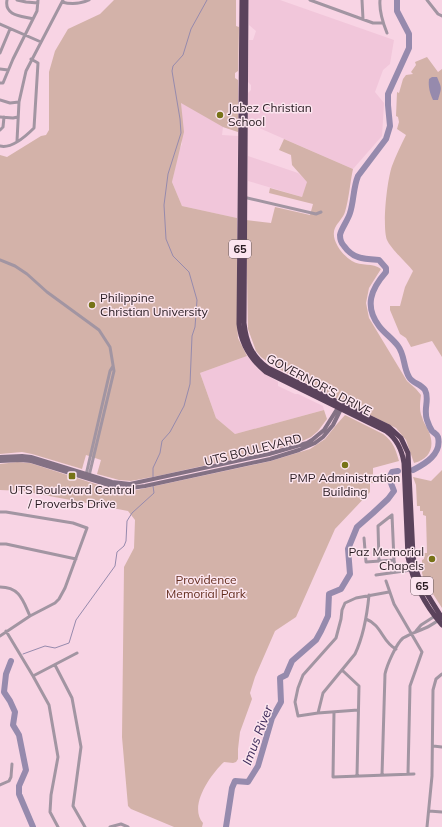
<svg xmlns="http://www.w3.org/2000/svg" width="442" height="827" font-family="Mulish,sans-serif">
  <rect width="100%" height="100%" fill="#f8d4e4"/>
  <path fill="#f1c6da" d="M249 0H280L394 40 390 64 383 70 375 92 384 103 382 136 353 169 248 123V93L251 90V85L248 82 249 40H253L256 31 249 25Z
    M238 80V132L223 127 222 135 238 136 237 218 182 206 172 182 178 153 182 144 181 103Z
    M248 156 298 173 308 182 302 197 248 181Z
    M247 356 259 370 278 382V386L295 394H298L323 406 324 410 235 434 216 418 200 373Z"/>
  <path fill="#d3b2a9" d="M114 0H236V26L239 27 238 71 235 73V78L238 80V132L223 127 181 103 184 132 172 182 182 206 237 218V323L238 338 247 356 200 373 216 418 235 434 324 410 327 419 318 431 311 437 298 443 269 451 162 475 131 481 119 480 97 474 101 460 86 455 82 469 32 454 22 452 0 454V155L7 157 41 136 46 135 49 130V72L55 51 68 29 100 14Z
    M427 57 438 72 442 69V357L432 341 411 347 406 338 400 334 390 310V306H400L405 287 413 271C406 262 391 249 387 240 382 227 387 180 392 166 396 155 401 145 406 135L397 129 399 122 398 117 396 116 397 92 399 93 403 79 406 75 413 74 411 72 416 65 415 62Z
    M284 139 353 169C350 183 349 199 345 212 343 218 338 222 335 228 330 239 342 255 352 261 361 267 373 262 381 269L369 288 366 303 369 318 407 381 416 389 421 395C420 403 419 410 422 417 423 422 427 427 429 432 435 447 430 459 414 463L406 440 396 428 275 367 261 357 256 351 248 329 246 220 271 223 275 207 310 215 313 204 269 193 270 188 302 197 307 182 292 165 291 155 279 150Z
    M345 415 383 434C393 441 396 450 399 461L373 468V483H370V492L335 529 296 617 275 631 255 677 250 693 252 699 240 732 238 749V759L236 762 233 763 224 762C211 774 188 806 203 823L202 827H174L131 809 128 806 122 737 124 567 134 548 135 520 128 511 23 491 0 490V464L17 462 30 463 111 489 132 491 271 461 310 449 325 439 337 424Z
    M442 470V608L424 580 422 573V560L424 559V553H427L426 516 423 515V511H420V506H417L416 485 413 477 431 481Z"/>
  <path fill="#968aad" d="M432 77H437C442 89 442 87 438 100H433C430 93 428 87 429 79Z"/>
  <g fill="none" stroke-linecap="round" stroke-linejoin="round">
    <path stroke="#968aad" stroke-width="1" d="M153 477V468L160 453 162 441 170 432 184 406 190 384 192 336 195 327 197 300 189 272 173 256 166 239 164 205 168 174 181 133 180 119 172 71 173 66 183 55 191 29 207 0
      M23 654 45 646 55 648 69 643 76 620 115 566 117 552 124 546 126 541 127 521 132 513 154 493 153 486"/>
    <path stroke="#968aad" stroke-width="6" d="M397 0V11L409 34V48L388 94V105L390 126 386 139 358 176C353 188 354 201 350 213 348 220 341 229 340 235 340 239 341 243 344 246 353 259 364 259 379 260L386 268V272C371 289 364 306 379 326 384 333 392 338 398 346 405 355 403 367 409 377 412 383 421 384 425 390 430 399 423 409 427 420 428 423 430 428 432 431 434 433 437 434 438 437 442 454 425 464 413 470
      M11 661 6 674 4 692 10 701 15 712 13 725 19 735 26 770 19 786V794L33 827
      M226 827 232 788 235 781 248 782 258 766 272 718 281 702 280 678 286 675 292 661 316 640 321 631 328 616 329 594 341 589 350 574 348 549 357 527 373 513 388 499 394 491 389 478 392 472 398 471"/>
    <path stroke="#a295a2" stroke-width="3" d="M7 0C4 16 22 16 33 19
      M17 0 26 2 38 3
      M310 0 373 23H383
      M362 0 363 19
      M380 0C379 11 383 23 387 33
      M427 0 438 14 442 16
      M62 2C72 5 80 4 89 0
      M0 24 41 42
      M0 53 10 29
      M0 69 8 70
      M0 83H3L13 59 37 11 38 0
      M0 100 10 103 19 102
      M0 117 13 118 18 117
      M0 130 3 127 4 117
      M17 141 19 102 26 71 63 0
      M0 146C11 149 26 136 34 128L38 63 31 59
      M243 197 316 214 321 212
      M0 260 15 266 27 274 47 292 99 330 110 347 114 371 89 476
      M86 475 110 371 113 366
      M0 512H6L73 523 87 528 65 588 59 599 55 603 30 616 0 636
      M392 515 394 560 396 572
      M364 538 366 562 394 560
      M0 544H6L76 559
      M379 561 378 526 392 515
      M376 575 411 570
      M386 581 394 604 422 652 410 686 408 774
      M0 587C20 587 23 601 30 616
      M366 619C382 625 382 642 396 649
      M6 631 33 676 49 705 58 757 51 795 50 812 58 827
      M416 631 421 625 435 616
      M55 665 72 698 81 747 73 806 85 827
      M342 670 359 686 357 776
      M33 676 77 653
      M358 710 318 713 298 716 295 702 298 688 303 675 336 638 341 619 342 610 345 603 356 598 389 592
      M334 712 333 777 414 774
      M318 713 323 693 355 654C364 635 367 616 369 595
      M433 746 442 747
      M382 775 385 674C387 665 396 644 403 638 410 634 416 632 423 629 429 627 434 623 439 620
      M0 785 9 781 11 777 12 764
      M429 811 442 812
      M110 827 121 824 128 827
      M427 827 432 776 433 690 436 679 442 674"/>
    <path stroke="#837184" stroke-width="4" d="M0 457 22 456 31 457 112 482 130 484 269 454 307 443 312 440 324 430 339 406
      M0 461 21 460 31 461 112 486 131 488 145 486 270 459 299 450 315 443 323 437 333 425 341 409V406"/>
    <path stroke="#5b435c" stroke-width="5" d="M242 0 239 324C241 344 250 359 266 372L386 431C397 439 402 450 404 463L408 557C413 583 425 605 442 625
      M246 0 244 323C246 342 252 357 268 368L389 427 401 438 408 453 413 555C416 580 429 597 442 618"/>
  </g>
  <g fill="#767317" stroke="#fce5ef" stroke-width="1.5">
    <circle cx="220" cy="115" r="4"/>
    <circle cx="92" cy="305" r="4"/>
    <circle cx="345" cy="465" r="4"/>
    <rect x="68" y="472" width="8" height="8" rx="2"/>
    <circle cx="432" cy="559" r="4"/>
  </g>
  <g text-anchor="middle" stroke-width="3" stroke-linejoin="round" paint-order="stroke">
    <g fill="#fce5ef" stroke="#66565d" stroke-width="1">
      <rect x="229" y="240" width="22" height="18" rx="3"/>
      <rect x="411" y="577" width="22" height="18" rx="3"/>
    </g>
    <g font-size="11" font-weight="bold" fill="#26191f">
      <text x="240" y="253">65</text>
      <text x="422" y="590">65</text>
    </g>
    <g font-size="12" fill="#26191f" stroke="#fce5ef" text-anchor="start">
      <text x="228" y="112">Jabez Christian<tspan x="228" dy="14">School</tspan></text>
      <text x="100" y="302">Philippine<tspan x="100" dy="14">Christian University</tspan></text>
      <text x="345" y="482" text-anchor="middle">PMP Administration<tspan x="345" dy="14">Building</tspan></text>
      <text x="72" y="494" text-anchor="middle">UTS Boulevard Central<tspan x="72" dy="14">/ Proverbs Drive</tspan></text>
      <text x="424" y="556" text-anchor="end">Paz Memorial<tspan x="424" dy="14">Chapels</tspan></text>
    </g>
    <g font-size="12" fill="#26191f" stroke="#fce5ef">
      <text transform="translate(319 385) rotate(28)" y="4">GOVERNOR'S DRIVE</text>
      <text transform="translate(253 450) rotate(-14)" y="4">UTS BOULEVARD</text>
    </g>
    <g font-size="12" fill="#632d1e" stroke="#fce5ef">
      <text x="206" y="584">Providence<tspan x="206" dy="14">Memorial Park</tspan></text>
    </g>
    <g font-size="13" font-style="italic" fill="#3d2a5a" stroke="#fce5ef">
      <text transform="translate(257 735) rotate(-69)" y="5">Imus River</text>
    </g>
  </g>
</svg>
